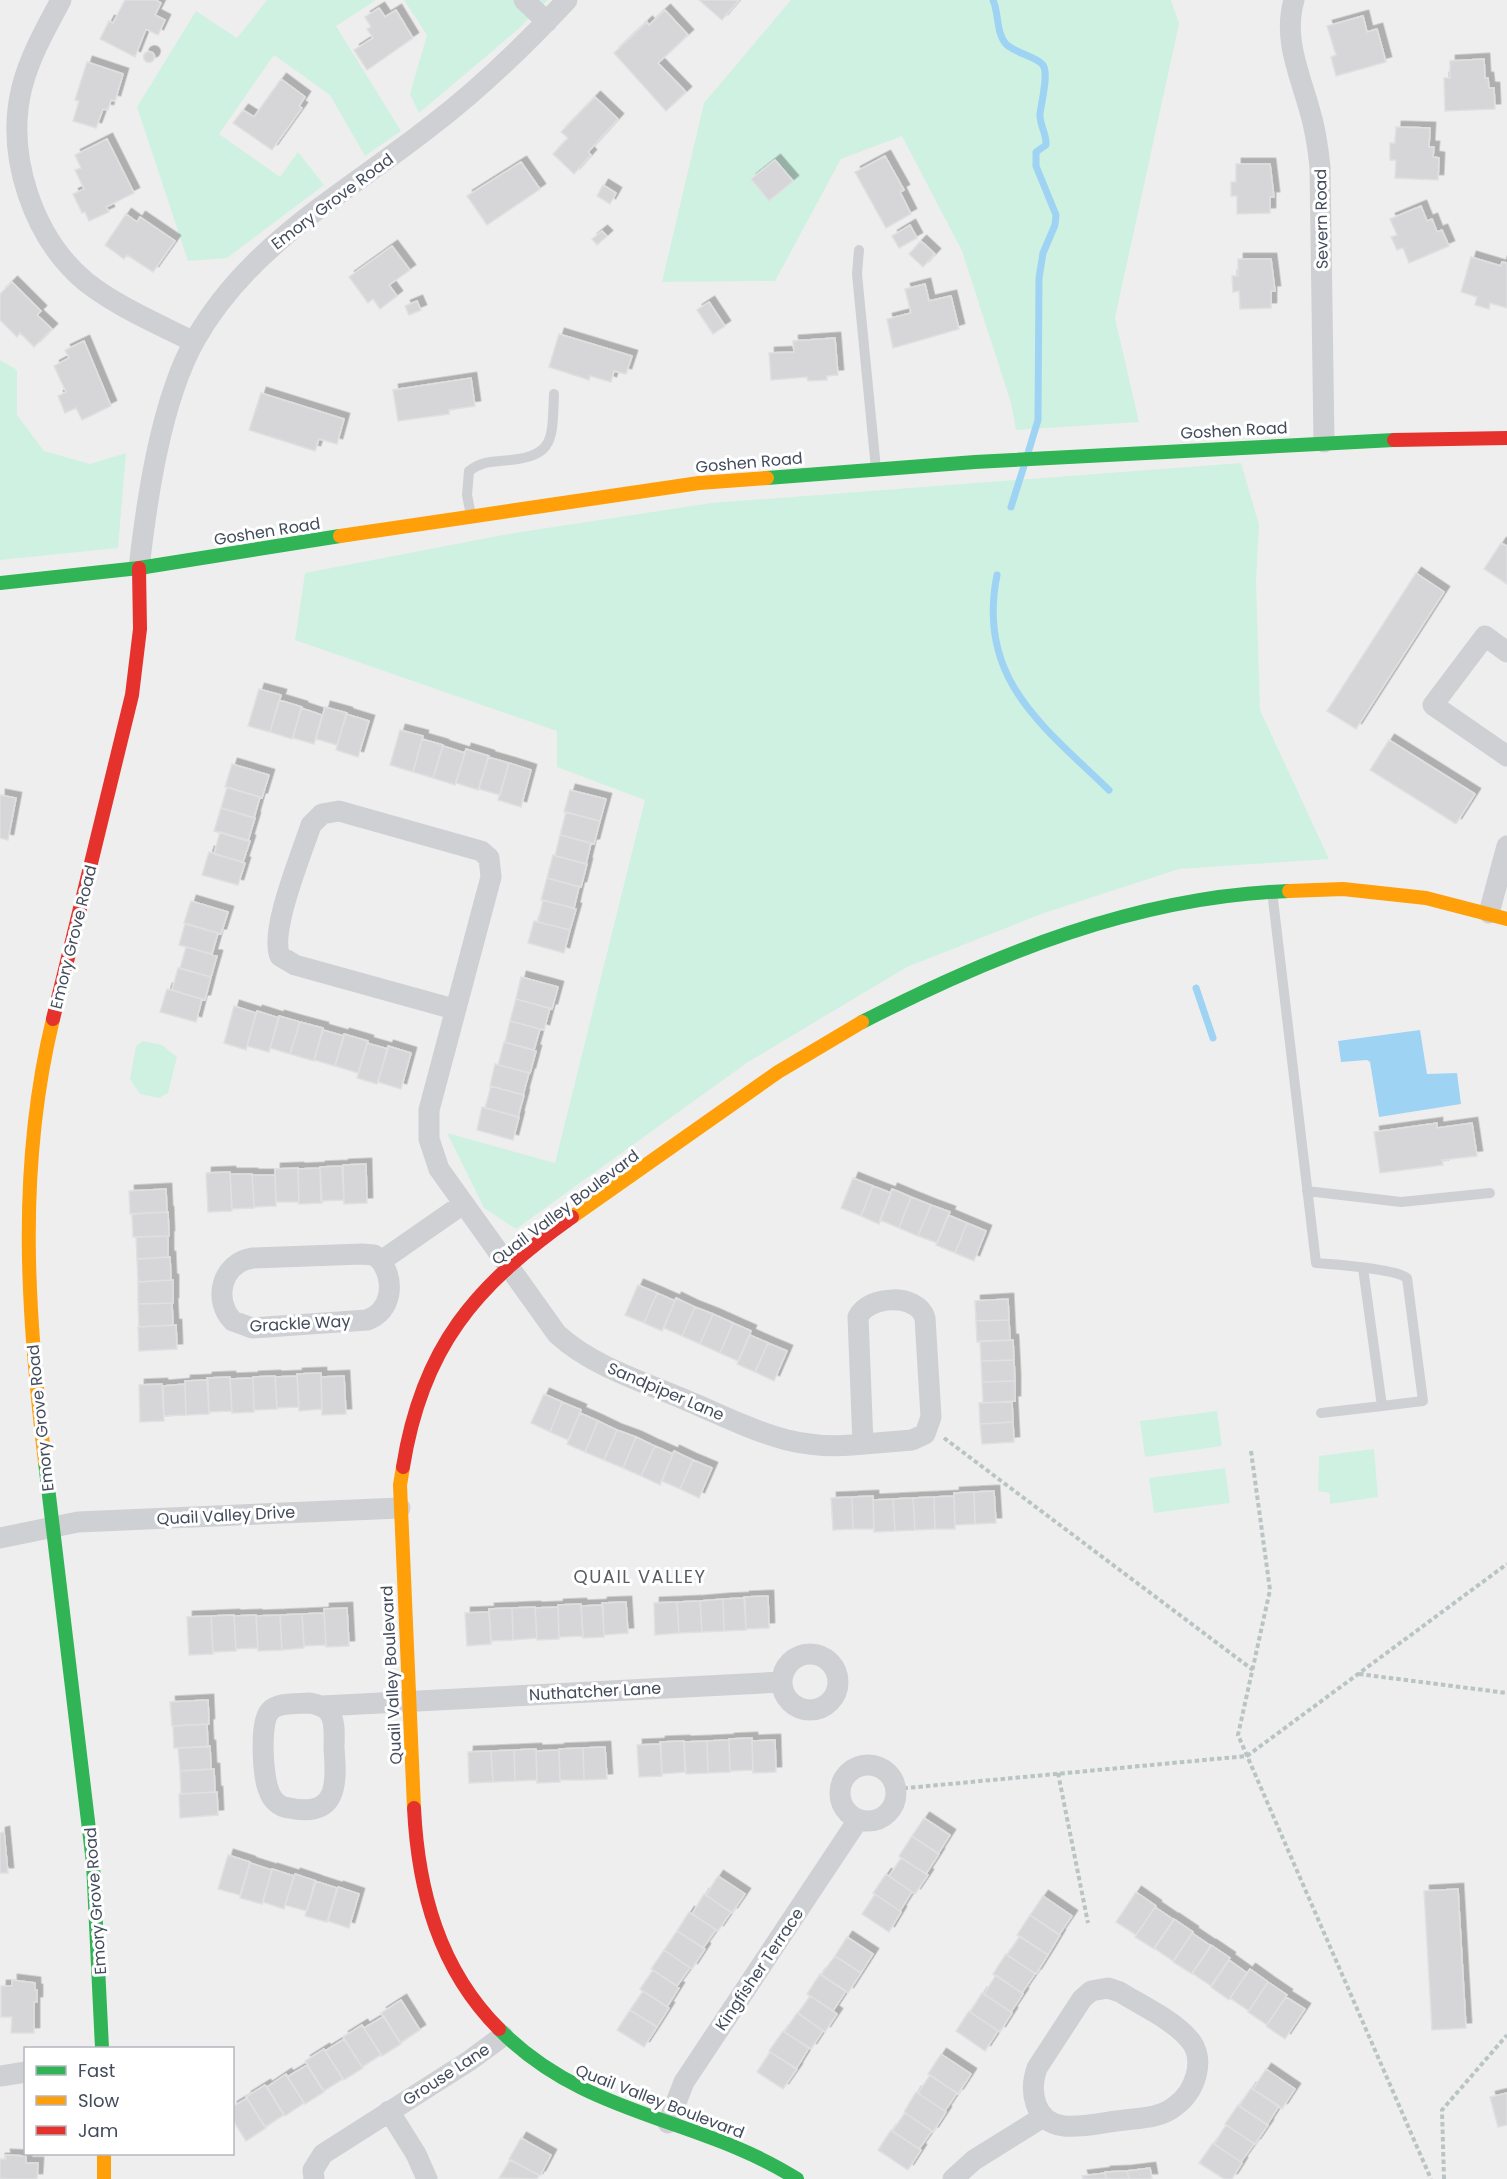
<svg xmlns="http://www.w3.org/2000/svg" width="1507" height="2179" font-family="Poppins,sans-serif">
  <defs>
    <filter id="shadow"><feDropShadow dx="5.5" dy="-5.5" stdDeviation="0" flood-color="#0004"/></filter>
  </defs>
  <rect width="100%" height="100%" fill="#efeeee"/>
  <path fill="#cff1e2" d="M267 0H376L336 26 401 131 365 156 330 95 274 55 219 134 280 177 298 152 324 185 227 258 188 261 137 107 196 11 237 38Z
    M404 0H548L515 32 419 113 410 94 427 35Z
    M791 0H1171L1179 24 1115 318 1139 422 1016 430 1011 403 962 251 902 136 841 159 775 281 662 282 704 103Z
    M0 360 17 370V415L44 451 90 464 126 453 118 548 0 560Z
    M1241 463 1259 525 1256 581 1260 710 1329 859 1179 869 1044 913 907 967 748 1062 516 1229 484 1208 447 1133 555 1163 645 800 557 767V731L295 640 305 573 508 534 711 503Z
    M143 1041 162 1045 177 1057 168 1093 159 1098 140 1094 130 1079 136 1046Z
    M1217 1411 1222 1446 1145 1457 1140 1421Z
    M1374 1449 1378 1497 1330 1504V1493L1318 1491 1319 1456Z
    M1225 1468 1230 1503 1154 1513 1149 1478Z"/>
  <path fill="#9fd3f4" d="M1420 1030 1427 1074 1457 1073 1461 1104 1379 1117 1370 1062 1367 1060 1341 1062 1338 1041Z"/>
  <g fill="none" stroke-linecap="round" stroke-linejoin="round">
    <path stroke="#9fd3f4" stroke-width="7" d="M993 0C999 13 996 33 1006 44 1015 53 1036 57 1042 64 1050 71 1041 103 1040 114 1039 124 1047 134 1046 145L1036 152V166L1056 215 1055 225 1043 253 1039 278 1038 420 1028 453
      M1011 507 1024 466
      M997 575C976 679 1043 726 1109 790
      M1196 988 1213 1038"/>
  </g>
  <path fill="#d6d6d9" stroke="#e0e0e1" stroke-width="1.5" filter="url(#shadow)" d="M125 0H156L161 3 155 15 165 20 158 35 146 29 135 57 100 39 109 21 113 23Z
    M699 0H739L722 20Z
    M379 8 385 17 396 10 413 38 367 70 354 50 373 38 367 29 371 27 365 17Z
    M665 10 688 35 658 63 686 92 666 111 614 53 647 22 649 25Z
    M1363 16 1367 32 1377 29 1386 62 1336 76 1331 57 1336 55 1327 26Z
    M143.5 57a5.5 5.5 0 1 1 11 0a5.5 5.5 0 1 1-11 0Z
    M1484 59 1485 78H1488L1489 88H1494L1495 109 1445 111 1444 78H1450V61Z
    M87 62 123 74 115 101 111 100 108 110 103 109 96 128 73 121 79 101 75 100Z
    M281 79 305 97 299 106 302 108 272 150 233 123 243 110 254 117Z
    M595 97 618 119 588 152 591 155 574 174 553 154 568 138 561 132Z
    M1396 127 1430 128 1429 147H1434L1433 157 1439 158 1438 180 1395 178 1396 160H1390V143H1395Z
    M107 139 134 193 106 207 109 212 89 221 85 212 82 213 73 194 84 189 75 170 81 168 75 155Z
    M885 156 904 190 900 192 911 214 886 228 855 172Z
    M775 160 793 181 769 201 751 179Z
    M521 162 540 189 487 225 467 196Z
    M1236 164H1270L1274 197H1270V213L1237 214V196H1231V182H1236Z
    M603 185 616 193 610 204 597 196Z
    M1421 206 1427 221 1432 219 1437 232 1442 230 1449 246 1409 263 1403 248 1397 250 1391 237 1397 235 1390 219Z
    M126 214 137 222 140 217 175 241 153 272 127 255 124 259 105 245Z
    M910 225 917 238 899 248 892 236Z
    M602 231 607 236 597 245 592 239Z
    M921 241 935 254 923 267 909 254Z
    M392 246 410 270 389 285 397 296 380 309 373 299 368 303 349 277Z
    M1471 257 1501 266 1502 262 1507 263V308L1490 303 1489 309 1475 305 1477 297 1461 292Z
    M1238 259H1271L1275 291H1271V308L1240 309 1239 291 1233 292 1232 276H1238Z
    M12 282 41 311 37 315 52 329 34 347 20 333 17 337 0 320V294Z
    M925 284 929 301 951 296 959 329 893 348 887 319 911 313 905 289Z
    M417 301 421 310 409 315 405 306Z
    M709 302 725 326 713 334 697 310Z
    M559 334 632 356 626 374 614 371 611 382 590 376 589 380 549 367Z
    M835 338 838 375 827 376V380L808 381 807 377 771 380 769 353 794 352 793 341Z
    M84 341 111 406 82 420 76 408 65 413 58 396 66 392 54 366 69 358 65 350Z
    M471 378 475 406 449 410V414L398 421 393 390Z
    M261 393 344 419 337 444 319 439 315 451 249 430Z
    M1501 543 1507 546V584L1484 569Z
    M1416 573 1444 592 1356 729 1327 711Z
    M259 689 281 695 270 732 248 726Z
    M279 700 302 707 292 739 270 732Z
    M325 707 347 713 337 745 316 739Z
    M301 708 322 715 314 744 293 738Z
    M346 714 369 721 358 757 336 750Z
    M400 730 423 736 413 772 390 765Z
    M422 739 443 745 433 778 413 772Z
    M1389 740 1475 794 1456 824 1370 770Z
    M443 746 465 753 455 785 433 778Z
    M466 749 489 756 478 790 456 783Z
    M488 757 509 763 500 795 479 789Z
    M509 763 531 770 521 807 498 800Z
    M232 764 269 775 262 798 225 787Z
    M227 787 260 797 254 818 221 808Z
    M570 790 606 799 600 821 564 812Z
    M0 795 16 798 8 840 0 838Z
    M221 808 255 818 248 841 214 831Z
    M566 812 600 821 594 844 560 835Z
    M220 832 250 841 243 862 214 854Z
    M560 835 591 843 586 864 555 856Z
    M209 852 245 863 238 885 202 875Z
    M553 855 587 864 581 887 547 878Z
    M547 878 579 887 574 908 541 900Z
    M543 900 576 909 570 930 538 922Z
    M191 901 228 912 221 934 184 923Z
    M534 921 570 930 564 953 528 943Z
    M185 924 218 933 212 954 179 945Z
    M186 947 217 956 211 977 180 968Z
    M178 968 211 977 205 1000 172 990Z
    M521 977 558 987 552 1009 516 999Z
    M167 989 202 999 196 1022 160 1012Z
    M516 999 550 1008 544 1030 510 1021Z
    M234 1006 256 1013 246 1050 224 1043Z
    M257 1011 279 1018 269 1052 247 1046Z
    M279 1016 300 1022 290 1054 270 1048Z
    M510 1021 540 1029 534 1050 505 1042Z
    M300 1022 323 1028 314 1061 290 1054Z
    M323 1030 344 1036 335 1066 314 1060Z
    M344 1034 368 1041 358 1073 335 1066Z
    M504 1042 536 1051 530 1073 498 1065Z
    M367 1043 388 1049 377 1084 357 1078Z
    M388 1046 411 1053 401 1089 378 1082Z
    M495 1064 529 1073 523 1095 490 1086Z
    M491 1086 524 1095 518 1117 485 1108Z
    M482 1107 519 1117 513 1140 477 1130Z
    M1437 1123V1128L1472 1123 1477 1156 1442 1160 1443 1165 1380 1173 1374 1132Z
    M343 1165 366 1164 367 1203 344 1204Z
    M342 1166 344 1200 321 1201 320 1167Z
    M298 1168 299 1202H276L275 1169Z
    M320 1168 322 1203 299 1204 298 1169Z
    M230 1172 232 1211 208 1212 206 1173Z
    M230 1174H252L254 1208 232 1209Z
    M252 1175H275L276 1206 254 1207Z
    M853 1178 873 1186 861 1216 841 1208Z
    M873 1186 891 1193 879 1224 861 1216Z
    M166 1189 167 1212 130 1214 129 1191Z
    M892 1189 911 1197 899 1228 880 1220Z
    M911 1197 931 1205 918 1236 899 1228Z
    M931 1205 950 1212 937 1243 918 1236Z
    M168 1212 169 1236 133 1237 132 1214Z
    M948 1215 967 1223 955 1253 936 1245Z
    M967 1223 986 1231 974 1261 955 1253Z
    M168 1236V1257L137 1259 136 1237Z
    M170 1257 171 1280 138 1282 137 1259Z
    M173 1280V1303L138 1304V1282Z
    M638 1285 657 1293 644 1323 625 1315Z
    M657 1293 675 1301 662 1331 644 1323Z
    M676 1298 695 1307 682 1336 664 1328Z
    M1008 1299 1009 1320 976 1321 975 1301Z
    M172 1303 173 1325 139 1327 138 1304Z
    M695 1307 713 1314 700 1344 682 1336Z
    M713 1314 733 1323 720 1353 700 1344Z
    M1009 1320 1010 1340 977 1342 976 1321Z
    M733 1323 751 1331 738 1361 720 1353Z
    M176 1325 177 1349 139 1351 138 1327Z
    M750 1335 768 1343 755 1372 737 1364Z
    M1013 1340 1014 1360 981 1361 980 1341Z
    M768 1343 787 1351 774 1381 755 1372Z
    M1014 1360 1015 1381 982 1382 981 1361Z
    M321 1373 322 1409 299 1411 297 1374Z
    M275 1376 277 1409 254 1410 253 1377Z
    M297 1376 299 1407 277 1408 275 1377Z
    M344 1376 346 1414 322 1415 321 1377Z
    M230 1377 232 1411 209 1412 207 1378Z
    M253 1378 254 1412 232 1413 230 1379Z
    M208 1380 209 1414 186 1415 185 1381Z
    M1015 1381V1401L983 1403 982 1382Z
    M162 1384 164 1421 140 1422 139 1385Z
    M185 1384 186 1415 164 1416 163 1386Z
    M544 1394 562 1402 550 1432 531 1423Z
    M562 1402 581 1410 568 1440 550 1432Z
    M1012 1402 1013 1422 980 1424 979 1403Z
    M580 1413 598 1421 585 1452 567 1444Z
    M598 1421 617 1430 604 1460 585 1452Z
    M1013 1422 1014 1442 982 1444 980 1424Z
    M617 1430 636 1437 623 1468 604 1460Z
    M636 1437 655 1446 641 1476 623 1468Z
    M655 1446 673 1454 660 1485 641 1476Z
    M674 1451 693 1460 680 1489 662 1481Z
    M693 1460 712 1468 699 1498 680 1489Z
    M994 1491 996 1523 975 1524 974 1492Z
    M974 1492 975 1524 955 1525 954 1493Z
    M873 1496 874 1529H853L852 1497Z
    M954 1496 955 1529H935L934 1497Z
    M852 1497 853 1529 833 1530 831 1498Z
    M934 1497 935 1529 915 1530 913 1498Z
    M913 1498 915 1530 895 1531 893 1499Z
    M893 1499 895 1531 874 1532 873 1500Z
    M768 1596 769 1628 746 1629 744 1597Z
    M745 1598 746 1630 724 1631 723 1599Z
    M723 1599 724 1631 702 1632 700 1601Z
    M700 1601 702 1632 679 1633 677 1602Z
    M626 1602 628 1633 604 1635 602 1603Z
    M677 1602 679 1633 655 1635 654 1603Z
    M581 1604 583 1636 559 1637 558 1605Z
    M603 1605 604 1637 583 1638 581 1606Z
    M535 1607 537 1638 513 1640 512 1608Z
    M558 1607 559 1639 537 1640 535 1608Z
    M347 1608 349 1646 326 1647 324 1609Z
    M512 1608 513 1640 491 1641 489 1609Z
    M489 1612 491 1644 467 1646 465 1613Z
    M324 1613 326 1645 304 1646 302 1614Z
    M302 1614 304 1648 282 1650 280 1615Z
    M234 1615 236 1651 213 1652 211 1616Z
    M256 1615 258 1648 236 1649 234 1616Z
    M280 1615 282 1650 258 1651 256 1616Z
    M211 1616 213 1654 189 1655 187 1617Z
    M208 1700 209 1724 172 1726 170 1702Z
    M207 1724 208 1747 174 1748 173 1726Z
    M752 1738 753 1770 730 1771 729 1739Z
    M729 1740 730 1772 708 1773 707 1741Z
    M775 1740 776 1772 753 1773 752 1741Z
    M684 1741 685 1772 662 1774 660 1742Z
    M707 1741 708 1773 686 1774 684 1742Z
    M661 1744 662 1776 639 1777 637 1745Z
    M210 1746 211 1769 180 1771 178 1748Z
    M605 1747 607 1779 584 1780 583 1748Z
    M583 1748 584 1780H560L559 1749Z
    M536 1749 537 1780 515 1781 514 1750Z
    M514 1750 515 1781 493 1782 491 1751Z
    M559 1750 560 1782 537 1783 536 1751Z
    M491 1751 493 1782 469 1783 468 1752Z
    M214 1769 215 1792 181 1794 180 1771Z
    M217 1792 218 1815 180 1818 179 1794Z
    M924 1818 950 1835 938 1854 912 1836Z
    M4 1832 8 1873H0V1833Z
    M912 1836 939 1854 926 1874 899 1856Z
    M228 1855 250 1862 240 1895 218 1889Z
    M901 1858 928 1875 915 1894 889 1876Z
    M250 1863 272 1870 262 1904 240 1898Z
    M272 1869 294 1876 284 1909 263 1902Z
    M295 1874 316 1881 307 1911 285 1905Z
    M886 1874 912 1892 900 1911 873 1893Z
    M718 1876 745 1894 732 1913 706 1895Z
    M315 1881 337 1888 327 1922 305 1916Z
    M338 1887 359 1894 349 1928 328 1921Z
    M1458 1889 1466 2028 1432 2030 1424 1891Z
    M1136 1892 1156 1906 1136 1935 1116 1922Z
    M704 1894 731 1912 718 1931 692 1914Z
    M875 1894 901 1912 889 1932 862 1914Z
    M1043 1896 1072 1916 1059 1935 1030 1915Z
    M1155 1907 1174 1920 1154 1949 1135 1937Z
    M689 1912 716 1930 703 1948 677 1931Z
    M1030 1915 1060 1935 1048 1955 1017 1935Z
    M1174 1919 1193 1932 1173 1961 1154 1948Z
    M677 1931 705 1949 692 1969 664 1950Z
    M1192 1933 1211 1946 1192 1974 1173 1962Z
    M1020 1936 1048 1955 1036 1974 1007 1955Z
    M847 1937 873 1954 861 1973 835 1956Z
    M1211 1945 1230 1958 1211 1986 1192 1973Z
    M664 1950 690 1968 677 1986 651 1969Z
    M1006 1954 1035 1974 1022 1993 993 1974Z
    M835 1956 861 1973 848 1993 821 1975Z
    M1229 1960 1247 1973 1229 2000 1211 1987Z
    M1250 1969 1268 1982 1249 2011 1230 1998Z
    M653 1970 679 1988 667 2007 640 1989Z
    M820 1974 846 1991 833 2011 807 1994Z
    M996 1975 1023 1994 1011 2012 984 1994Z
    M12 1980 35 1983V1990H37V2002H34V2033H11L12 2017H1V1986H12Z
    M1268 1982 1287 1995 1267 2025 1248 2012Z
    M643 1991 669 2008 657 2027 630 2010Z
    M982 1993 1012 2013 1000 2032 970 2012Z
    M810 1996 837 2014 825 2032 798 2013Z
    M1286 1997 1305 2009 1285 2039 1266 2026Z
    M401 2000 420 2030 400 2043 381 2013Z
    M630 2010 657 2027 644 2047 617 2030Z
    M969 2011 998 2031 985 2051 956 2031Z
    M797 2013 823 2031 811 2049 784 2032Z
    M384 2016 401 2044 382 2056 364 2028Z
    M362 2025 381 2055 362 2067 343 2037Z
    M783 2031 809 2048 796 2069 769 2051Z
    M344 2039 363 2068 344 2080 325 2051Z
    M324 2049 343 2079 324 2091 305 2061Z
    M770 2052 797 2069 783 2089 757 2072Z
    M941 2054 971 2074 958 2094 928 2074Z
    M307 2065 324 2092 305 2104 287 2077Z
    M1266 2069 1295 2089 1282 2109 1253 2089Z
    M286 2074 304 2103 285 2116 267 2087Z
    M930 2075 957 2093 945 2111 918 2093Z
    M265 2085 284 2115 265 2127 246 2097Z
    M1251 2088 1279 2106 1267 2125 1239 2106Z
    M916 2092 946 2112 933 2132 904 2112Z
    M1507 2093V2125L1498 2127 1490 2097Z
    M247 2098 266 2128 246 2141 232 2119V2107Z
    M1238 2105 1268 2125 1255 2144 1225 2124Z
    M905 2113 932 2131 919 2149 892 2131Z
    M1226 2125 1254 2144 1241 2162 1214 2144Z
    M891 2130 921 2150 908 2170 878 2150Z
    M521 2138 551 2155 540 2176 509 2159Z
    M1213 2143 1242 2163 1232 2179H1224L1199 2163Z
    M5 2155 26 2156V2163H38L37 2179H0V2159H6Z
    M510 2160 539 2175 537 2179 499 2178Z
    M1150 2168 1152 2179H1129L1127 2171Z
    M1127 2171 1129 2179H1106L1105 2172Z
    M1105 2173 1106 2179H1083L1082 2176Z"/>
  <g fill="none" stroke-linecap="round" stroke-linejoin="round">
    <path stroke="#b8c5c4" stroke-width="4" stroke-dasharray="4.5 3" stroke-linecap="butt" d="M944 1438 1253 1670
      M1251 1451 1270 1590 1238 1735 1431 2179
      M1359 1674 1507 1693
      M1058 1773 1088 1923
      M896 1789 1247 1756 1507 1564
      M1444 2179 1442 2110 1507 2035"/>
    <path stroke="#cfd0d4" stroke-width="10" d="M859 250 857 274 876 469
      M471 515 467 495 469 471C480 463 487 462 500 461 555 457 552 443 554 394
      M1272 891 1316 1263C1333 1264 1396 1269 1407 1278L1423 1401 1382 1406 1363 1268
      M1307 1191 1401 1202 1490 1193
      M1321 1413 1382 1406"/>
    <path stroke="#cfd0d4" stroke-width="21" d="M61 0C46 28 30 56 22 87 5 155 33 238 86 282 118 307 158 324 194 342
      M524 0 547 22
      M1294 0C1283 38 1299 72 1309 108 1315 127 1318 147 1320 167L1324 442
      M139 568C147 498 161 401 195 340 249 244 347 192 431 126 481 88 525 45 567 0
      M1507 652 1485 636 1433 705 1507 756
      M1489 913 1507 846
      M454 1009 295 965 280 956C269 931 302 853 311 825L322 814 339 811 481 851 489 858 491 877 429 1110V1139L439 1169 557 1334C593 1367 644 1382 688 1401 721 1415 753 1431 787 1440 808 1445 830 1447 852 1445L912 1440 925 1434 931 1417 925 1318C917 1293 869 1295 858 1317L863 1444
      M381 1261C395 1282 392 1311 367 1320L252 1328 233 1321C212 1300 222 1262 253 1258L362 1254 374 1255 381 1261 463 1204
      M0 1538 78 1522 400 1508
      M782 1682a28 28 0 1 1 56 0a28 28 0 1 1-56 0Z
      M309 1703C317 1704 324 1706 329 1712 336 1721 334 1738 334 1748 337 1784 338 1818 289 1808 279 1807 272 1800 269 1791 263 1778 259 1722 270 1711 278 1702 298 1704 309 1703Z
      M322 1706 782 1682
      M840 1793a28 28 0 1 1 56 0a28 28 0 1 1-56 0Z
      M1108 1988 1120 1992C1142 2006 1172 2019 1189 2039 1207 2059 1195 2093 1174 2107 1159 2119 1135 2118 1117 2121 1090 2124 1047 2138 1036 2104 1032 2092 1033 2079 1037 2068L1082 1999 1091 1991Z
      M0 2076 26 2072
      M389 2111 416 2154 427 2179
      M668 2123 684 2082 858 1820
      M314 2179 313 2170 323 2154 469 2061 503 2036
      M953 2179 974 2160 1043 2117"/>
    <path stroke="#30b455" stroke-width="14" d="M767 478 975 462 1394 440
      M0 583 139 568 340 536
      M862 1022C995 954 1138 896 1289 891
      M45 1462 93 1863 102 2048
      M499 2029C587 2118 698 2116 797 2179"/>
    <path stroke="#ff9f0a" stroke-width="14" d="M340 536 699 483 767 478
      M1289 891 1343 889 1426 898 1507 919
      M572 1217 778 1072 862 1022
      M45 1462C27 1312 17 1167 53 1019
      M403 1467 400 1485 414 1808
      M104 2154V2179"/>
    <path stroke="#e5322d" stroke-width="14" d="M1394 440 1507 438
      M53 1019 132 695 140 629 139 568
      M403 1467C422 1347 475 1286 572 1217
      M414 1808C418 1890 439 1969 499 2029"/>
  </g>
  <g text-anchor="middle" stroke-width="6" stroke-linejoin="round" paint-order="stroke">
    <g font-size="16" fill="#434c5d" stroke="#fff">
      <text transform="translate(332 201) rotate(-37)" y="6">Emory Grove Road</text>
      <text transform="translate(1321 219) rotate(-91)" y="6">Severn Road</text>
      <text transform="translate(1234 430) rotate(-3)" y="6">Goshen Road</text>
      <text transform="translate(749 462) rotate(-5)" y="6">Goshen Road</text>
      <text transform="translate(267 531) rotate(-9)" y="6">Goshen Road</text>
      <text transform="translate(73 937) rotate(-76)" y="6">Emory Grove Road</text>
      <text transform="translate(565 1207) rotate(-37)" y="6">Quail Valley Boulevard</text>
      <text transform="translate(300 1323) rotate(-3)" y="6">Grackle Way</text>
      <text transform="translate(666 1391) rotate(23)" y="6">Sandpiper Lane</text>
      <text transform="translate(40 1418) rotate(-96)" y="6">Emory Grove Road</text>
      <text transform="translate(226 1515) rotate(-3)" y="6">Quail Valley Drive</text>
      <text transform="translate(391 1675) rotate(-93)" y="6">Quail Valley Boulevard</text>
      <text transform="translate(595 1691) rotate(-3)" y="6">Nuthatcher Lane</text>
      <text transform="translate(95 1901) rotate(-94)" y="6">Emory Grove Road</text>
      <text transform="translate(759 1969) rotate(-56)" y="6">Kingfisher Terrace</text>
      <text transform="translate(446 2074) rotate(-33)" y="6">Grouse Lane</text>
      <text transform="translate(660 2101) rotate(21)" y="6">Quail Valley Boulevard</text>
    </g>
    <g font-size="18" letter-spacing="1.5" fill="#595c63" stroke="#fff">
      <text x="640" y="1583">QUAIL VALLEY</text>
    </g>
  </g>
  <rect x="24" y="2047" width="210" height="108" fill="#ffffff" stroke="#b4b7be" stroke-width="1.5"/>
  <rect x="36" y="2066" width="30" height="9" fill="#30b455" stroke="#b4b7be" stroke-width="1.5"/>
  <text x="78" y="2077" font-size="18" fill="#434c5d">Fast</text>
  <rect x="36" y="2096" width="30" height="9" fill="#ff9f0a" stroke="#b4b7be" stroke-width="1.5"/>
  <text x="78" y="2107" font-size="18" fill="#434c5d">Slow</text>
  <rect x="36" y="2126" width="30" height="9" fill="#e5322d" stroke="#b4b7be" stroke-width="1.5"/>
  <text x="78" y="2137" font-size="18" fill="#434c5d">Jam</text>
</svg>
